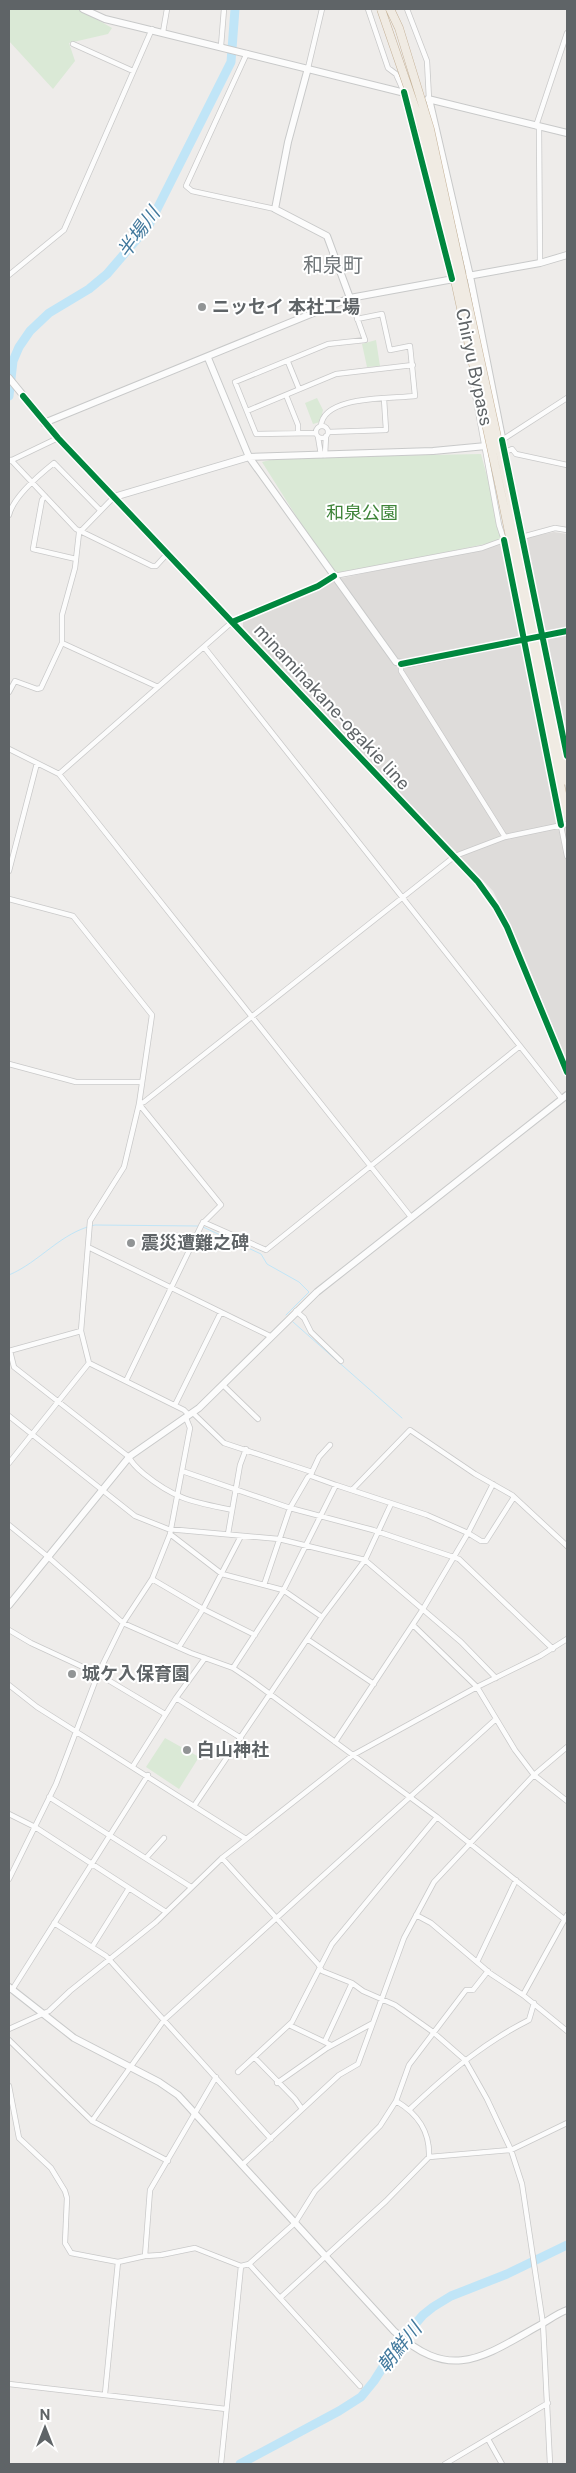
<svg xmlns="http://www.w3.org/2000/svg" width="576" height="2473" font-family="'Public Sans','Noto Sans JP',sans-serif">
  <rect width="100%" height="100%" fill="#eeecea"/>
  <path fill="#dedcda" d="M554 532 567 534V1062L519 943 493 891 243 627V621L324 582Z"/>
  <path fill="#dae9d6" d="M9 9H79L112 28 108 34 69 43 75 61 53 89 9 41Z
    M376 340 380 366 367 367 362 344Z
    M317 398 323 410 320 422 313 424 305 403Z
    M481 454 504 540 334 576 262 462 278 458Z
    M165 1738 199 1757 179 1789 146 1767Z"/>
  <g fill="none" stroke-linecap="round" stroke-linejoin="round">
    <path stroke="#c0e5f7" stroke-width="1" d="M203 1227 261 1254 267 1264 299 1282 309 1292 286 1315
      M9 1275C40 1262 61 1232 95 1225L199 1226
      M293 1322 402 1418"/>
    <path stroke="#c0e5f7" stroke-width="9" d="M9 396 13 361 19 347 30 331 49 313 89 289 107 274 149 225 231 62 235 9
      M240 2464 339 2411 361 2397 374 2381 397 2345 423 2315 433 2307 451 2296 507 2274 567 2245"/>
    <g stroke="#c9c9c9" stroke-width="6">
      <path id="street" d="M368 9 388 68 396 74 404 92 443 244
        M407 9 427 61 429 99
        M163 32 167 9
        M73 44 133 71
        M221 46 224 9
        M247 53 186 186 192 191 275 209
        M308 68 322 9
        M536 126 567 33
        M539 126 540 263
        M9 275 64 230 152 29
        M288 362 299 389
        M471 373 499 525 504 540 567 856
        M286 395 298 425V433
        M247 411 336 374 413 365
        M321 426C323 395 391 399 415 396L410 346 390 350 382 314 357 319
        M316 432a6 6 0 1 1 12 0a6 6 0 1 1-12 0Z
        M328 432 386 430 384 399
        M316 433 256 434 235 382 328 344 365 340 350 298
        M318 437 321 455
        M502 440 567 398
        M505 452 512 449 516 454 567 465
        M325 455 326 436
        M11 460 76 529 152 566H156L167 554
        M10 461 58 438
        M45 496 42 500 33 549 76 559
        M9 515C13 498 39 475 54 463L100 510
        M522 537 555 528 567 530
        M62 643 158 687
        M204 647 562 1099
        M401 664V671L505 837
        M9 692 15 681 37 689 41 688 62 643V615L75 568 79 533 114 497
        M9 749 59 774 411 1217
        M59 774 232 622 318 586 334 576 482 548 504 540
        M9 871 37 763
        M9 899 73 916 152 1015 139 1104 124 1167 90 1221 81 1331 89 1363 184 1410 189 1415
        M9 1064 76 1082H141
        M139 1104 144 1102 455 856 505 837 567 824
        M203 1222 266 1250 520 1046
        M90 1248 270 1336
        M296 1311 304 1318 311 1332 341 1361
        M9 1351 81 1331
        M10 1351 14 1367 129 1457C132 1464 138 1469 144 1474 176 1500 194 1502 232 1510
        M126 1381 202 1224 221 1205 139 1104
        M223 1385 258 1419
        M175 1405 221 1312
        M193 1413 224 1443 312 1472 311 1476 336 1485
        M9 1416 135 1516 168 1529 279 1539 365 1560 461 1642 496 1678
        M9 1463 89 1363
        M182 1471 290 1508 373 1530 459 1559 553 1649
        M312 1472 319 1457 330 1445
        M493 1484 468 1533 481 1541H486L514 1497
        M352 1490 410 1430 475 1474 512 1495 567 1546
        M9 1525 47 1556 123 1623 191 1653 233 1668 251 1680 437 1817 564 1919
        M170 1534 222 1574 283 1590 322 1617
        M228 1534 240 1465 246 1449
        M152 1579 203 1609 255 1635
        M264 1585 290 1508 308 1477 311 1475
        M413 1625 477 1687 515 1750 534 1775 567 1801
        M9 1630 31 1643 98 1674 165 1714
        M307 1639 374 1684
        M179 1647 203 1609 241 1536
        M233 1668 282 1593 336 1485 427 1515 468 1533 423 1609 335 1742
        M9 1685 37 1707 246 1839
        M176 1698 241 1738
        M133 1766 176 1698 205 1658
        M49 1797 191 1887
        M194 1806 322 1617 365 1560 391 1504
        M9 1814 35 1827 166 1912
        M146 1858 164 1838
        M222 1858 318 1964 322 1971 352 1983 363 1991 395 2005 433 2032 465 2060 487 2099 511 2150 522 2184 543 2324 550 2464
        M9 1879 56 1784 98 1674 123 1623 152 1579 170 1534 190 1428 186 1418
        M416 1915 431 1923 491 1974 523 1995 567 2031
        M54 1923 106 1956 271 2139
        M92 1947 129 1888
        M478 1960 516 1880
        M12 1990 148 1775
        M523 1995 567 1915
        M289 2025 331 2045
        M9 2029 49 2011 70 1991 156 1922 222 1858 353 1755 477 1687 540 1656 567 1639
        M9 2040 92 2121 168 2161
        M325 2041 352 1983
        M254 2057 295 2099 302 2109
        M238 2072 292 2022 332 1944 437 1817
        M277 2083 327 2048 373 2023
        M9 2086 19 2138 51 2168 65 2191 67 2198 65 2243 71 2253 118 2262 145 2256 161 2255 195 2248 241 2266 249 2264 295 2223 315 2191 380 2126 396 2101 409 2065 466 1990H473L488 1971
        M396 2101C418 2114 430 2131 429 2157
        M410 2109C447 2074 483 2043 529 2020L534 2003
        M92 2121 164 2020 496 1719
        M242 2165 339 2075 358 2064 404 1938 434 1882 534 1775 567 1747
        M145 2256 150 2190 216 2077
        M249 2264 360 2386
        M280 2298 386 2201 429 2157 511 2150 567 2123
        M9 2384 226 2409
        M105 2394 118 2262
        M488 2439 502 2464
        M221 2464 241 2266
        M445 2464 548 2403"/>
    </g>
    <g stroke="#c8c9c9" stroke-width="8">
      <path id="secondary" d="M83 9 105 19 138 27 413 95
        M308 68 288 142 275 209 327 236 350 298
        M428 99 567 133
        M429 99 470 276 512 488
        M468 276 540 263 567 255
        M208 358 249 457 396 662 407 664 567 631
        M9 378 58 438 478 882 496 907 507 927 567 1072
        M44 423 350 298 459 278
        M114 497 249 457 433 451 486 446 494 443
        M519 522 567 756
        M9 1605 130 1456 199 1408 317 1292 567 1095
        M9 1987 74 2038 159 2082 178 2095 394 2331C451 2383 483 2357 540 2325 549 2320 558 2313 567 2310"/>
    </g>
    <use href="#street" stroke="#fcfcfc" stroke-width="4.5"/>
    <use href="#secondary" stroke="#fcfcfc" stroke-width="6"/>
    <g stroke="#c5b298" stroke-width="9" stroke-linecap="butt">
      <path id="highway-bridge" d="M381 9 422 128 501 493 567 818
        M390 9 399 28 430 129 509 492 567 781"/>
    </g>
    <use href="#highway-bridge" stroke="#f0ebe3" stroke-width="8"/>
    <g stroke="#fff" stroke-width="9">
      <path id="cycleway" d="M404 92 452 279
        M23 396 58 438 478 882 496 907 507 927 567 1072
        M502 440 567 756
        M504 540 561 825
        M232 622 318 586 334 576
        M401 664 567 631"/>
    </g>
    <use href="#cycleway" stroke="#00873e" stroke-width="6"/>
  </g>
  <g fill="#919495" stroke="#fff" stroke-width="2">
    <circle cx="202" cy="307" r="5"/>
    <circle cx="131" cy="1243" r="5"/>
    <circle cx="72" cy="1674" r="5"/>
    <circle cx="187" cy="1750" r="5"/>
  </g>
  <g text-anchor="middle" stroke-width="4" stroke-linejoin="round" paint-order="stroke">
    <g font-size="18" font-weight="bold" fill="#5f6467" stroke="#fff" text-anchor="start">
      <text x="212" y="313">ニッセイ 本社工場</text>
      <text x="141" y="1249">震災遭難之碑</text>
      <text x="82" y="1680">城ケ入保育園</text>
      <text x="197" y="1756">白山神社</text>
    </g>
    <g font-size="18" fill="#5f6467" stroke="#fff">
      <text transform="translate(474 367) rotate(78)" y="6">Chiryu Bypass</text>
      <text transform="translate(332 707) rotate(47)" y="6">minaminakane-ogakie line</text>
    </g>
    <g font-size="18" fill="#3e8439" stroke="#fff">
      <text x="362" y="519">和泉公園</text>
    </g>
    <g font-size="19" font-style="italic" fill="#42799d" stroke="#fff">
      <text transform="translate(138 232) rotate(-54)" y="7">半場川</text>
      <text transform="translate(399 2347) rotate(-51)" y="7">朝鮮川</text>
    </g>
    <g font-size="20" fill="#707679" stroke="#fff">
      <text x="333" y="272">和泉町</text>
    </g>
  </g>
  <rect width="576" height="2473" fill="none" stroke="#5f6467" stroke-width="20"/>
  <g transform="translate(45 2428)" stroke="#ffffff" stroke-width="4" paint-order="stroke">
  <path d="M0-4L9 19L0 12L-9 19Z" fill="#5f6467"/>
  <text y="-8" font-size="14" font-weight="bold" text-anchor="middle" fill="#5f6467">N</text>
  </g>
</svg>
